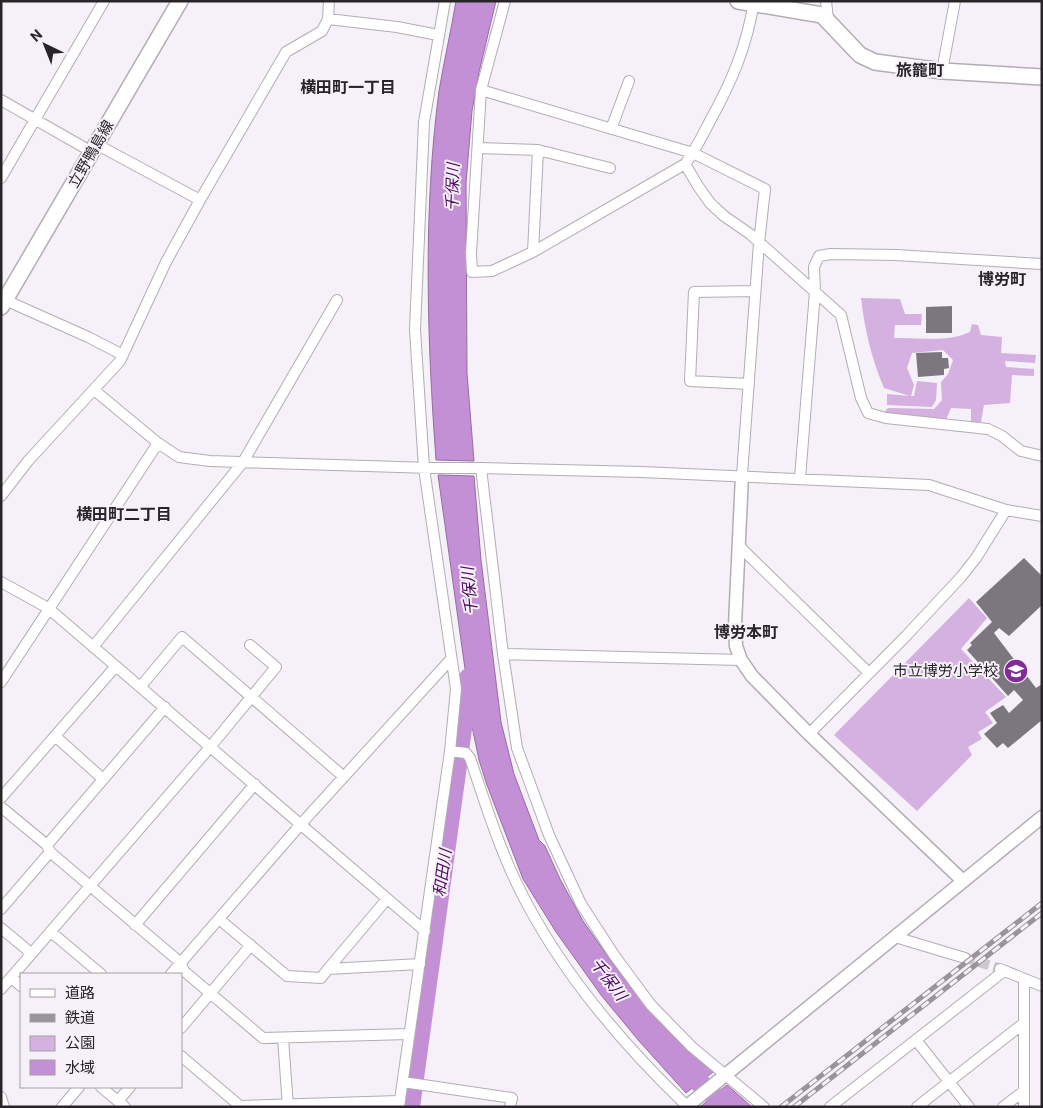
<svg xmlns="http://www.w3.org/2000/svg" width="1043" height="1108" font-family="Roboto,'Noto Sans JP',sans-serif">
  <rect width="100%" height="100%" fill="#f6f0f8"/>
  <path fill="#d4b1e0" d="M861 298 900 299 905 314H922L921 325H895L894 338C920 337 946 343 970 332L972 324 978 325 981 335 1002 337 1001 353 1036 355 1035 363 1005 361 1006 367 1034 369V376L1012 375 1010 403 984 405 981 422 971 423V409L951 408 946 420 889 415 885 411 888 408 934 409 942 400 941 382 948 374 953 360 943 350 912 353 907 368 914 385 911 396H914L917 381 937 383 936 400 932 407 887 405V394L910 396 884 388C871 357 865 331 861 298Z
    M969 598 987 618 961 649 1006 697 985 712 993 723 978 732 982 739 968 747 972 755 917 811 834 735Z"/>
  <path fill="#c38fd5" stroke="#946fa1" d="M456 1H496L479 72 472 111 466 183 467 373 474 461 436 460C427 337 423 213 439 91 444 61 451 31 456 1Z
    M438 475 474 476 481 560 501 722 514 774 539 840 545 846 560 879 583 921 609 958 640 999 713 1072 686 1093 639 1041 601 995 556 932 523 879 487 785 479 760 473 731 471 727 466 726 467 707 463 678 466 676Z
    M727 1085 752 1107H700Z"/>
  <g fill="none" stroke-linecap="round" stroke-linejoin="round">
    <path stroke="#c38fd5" stroke-width="20" d="M681 1063 703 1086 727 1107
      M410 1107 469 678"/>
  </g>
  <path fill="#7c777e" d="M952 306V333H926V307Z
    M942 352V358H948L949 368 944 369V375L918 377 916 353Z
    M1024 558 1042 576V605L1009 636 999 628 994 633 1036 688 1042 684V720L1008 748 1003 743 997 748 984 734 997 723 990 713 1003 705 1009 713 1023 700 1014 690 1008 696 967 650 972 645 970 643 992 622 976 602Z"/>
  <g fill="none" stroke-linecap="round" stroke-linejoin="round">
    <path stroke="#cdc7ce" stroke-width="10" stroke-dasharray="10 5" stroke-linecap="butt" d="M965 958 999 968"/>
    <g stroke="#b2adb4" stroke-width="12">
      <path id="minor" d="M505 1 481 90 471 253 472 272 492 271 533 252 538 150
        M754 1C747 46 732 81 710 121 702 136 695 151 685 164L698 186 710 203 724 216 750 234 841 315 861 398 868 413 886 418 988 429 1002 436 1021 451 1042 456
        M826 1 828 19
        M328 19 397 27 438 35
        M942 71 955 1
        M481 90 693 153 765 189 759 243 742 475
        M1 100 92 152
        M611 129 629 81
        M96 144 200 200
        M478 148 538 150 610 168
        M1 178 104 1
        M533 252 685 164
        M1 296 14 304 88 337 123 355
        M749 384 690 381 694 292 755 291
        M94 390 158 443 179 457 210 461 431 468H481L642 472 929 485 1006 510 1042 516
        M481 468 503 654 517 748 549 835 581 904 614 955 651 1005 692 1047 764 1107
        M800 478 815 292 814 267 819 256 831 254 896 255 1042 264
        M1 496 28 461 120 361 166 262 200 200 286 52 322 31 328 19 329 1
        M739 546 869 673
        M1 582 48 608 425 931
        M93 647 243 462 337 300
        M503 654 741 660
        M1 682 158 443
        M141 686 182 637 344 777
        M809 734 906 636 961 577 976 558 1006 510
        M55 736 103 779
        M450 751 466 753 470 758C484 799 497 842 516 882 557 968 620 1042 688 1107
        M1 798 116 666
        M1 807 47 845 50 852 181 963 184 971 263 1038 409 1034
        M47 845 165 707
        M1 909 50 852
        M219 919 287 976 321 978 328 969 420 964
        M135 925 255 784
        M1 928 31 953
        M51 932 101 974
        M895 937 965 958
        M328 969 387 899
        M1000 969 1042 986
        M171 974 301 824 451 659
        M11 977 21 986
        M1 989 211 746 276 667 250 645
        M181 1028 251 945
        M283 1038 288 1107
        M916 1040 969 1107
        M181 1056 240 1106 399 1101
        M403 1082 512 1098 510 1107
        M101 1087 125 1107
        M1 1097 4 1107
        M118 1101 130 1087
        M62 1107 79 1087
        M399 1107 450 751 456 689 424 468 415 330 424 122 445 1
        M830 1107 1004 971
        M917 1107 1024 1023
        M1003 1107 1024 1091
        M1024 1107V979"/>
    </g>
    <g stroke="#b2adb4" stroke-width="15">
      <path id="tertiary" d="M742 475 735 625 736 646 741 660 752 676 809 734 963 881
        M686 1107 1042 817"/>
    </g>
    <g stroke="#b2adb4" stroke-width="18">
      <path id="secondary" d="M738 1 822 15 860 55 875 62 942 71 1042 77
        M1 307 180 1"/>
    </g>
    <use href="#minor" stroke="#fff" stroke-width="10"/>
    <use href="#tertiary" stroke="#fff" stroke-width="12"/>
    <use href="#secondary" stroke="#fff" stroke-width="15"/>
    <g stroke="#989499" stroke-width="5">
      <path id="rail" d="M781 1107 1042 903
        M794 1107 1042 913"/>
    </g>
    <use href="#rail" stroke="#f6f0f8" stroke-width="3" stroke-dasharray="9" stroke-linecap="butt"/>
  </g>
  <defs>
    <g id="school-disc" transform="scale(1.25)"><circle r="9.5" fill="#802b99" stroke="#f6f0f8"/><path d="M0-5L7-2L0 1L-7-2ZM-4 1L0 2.5L4 1V4Q0 6-4 4Z" fill="#fff"/></g>
  </defs>
  <g fill-rule="evenodd">
    <use href="#school-disc" x="1016" y="671"/>
  </g>
  <g text-anchor="middle" stroke-width="4" stroke-linejoin="round" paint-order="stroke">
    <g font-size="15" fill="#282528" stroke="#f6f0f8">
      <text transform="translate(91 154) rotate(-60)" y="5">立野鴨島線</text>
    </g>
    <g font-size="15" fill="#282528" stroke="#f6f0f8" text-anchor="end">
      <text x="998" y="676">市立博労小学校</text>
    </g>
    <g font-size="16" font-weight="bold" fill="#282528" stroke="#f6f0f8">
      <text x="920" y="76">旅籠町</text>
      <text x="348" y="93">横田町一丁目</text>
      <text x="1002" y="285">博労町</text>
      <text x="124" y="520">横田町二丁目</text>
      <text x="746" y="638">博労本町</text>
    </g>
    <g font-size="16" font-style="italic" fill="#4d085f" stroke="#f6f0f8">
      <text transform="translate(452 187) rotate(-88)" y="6">千保川</text>
      <text transform="translate(469 591) rotate(-95)" y="6">千保川</text>
      <text transform="translate(442 873) rotate(-82)" y="6">和田川</text>
      <text transform="translate(609 979) rotate(53)" y="6">千保川</text>
    </g>
  </g>
  <rect width="1043" height="1108" fill="none" stroke="#282528" stroke-width="5"/>
  <rect x="20" y="973" width="162" height="115" fill="#f6f0f8" stroke="#a49fa5"/>
  <rect x="30" y="989" width="25" height="8" fill="#ffffff" stroke="#a49fa5"/>
  <text x="65" y="998" font-size="15" fill="#282528">道路</text>
  <rect x="30" y="1014" width="25" height="8" fill="#989499" stroke="#a49fa5"/>
  <text x="65" y="1023" font-size="15" fill="#282528">鉄道</text>
  <rect x="30" y="1036" width="25" height="15" fill="#d4b1e0" stroke="#a49fa5"/>
  <text x="65" y="1048" font-size="15" fill="#282528">公園</text>
  <rect x="30" y="1060" width="25" height="15" fill="#c38fd5" stroke="#a49fa5"/>
  <text x="65" y="1073" font-size="15" fill="#282528">水域</text>
  <g transform="translate(45 45) rotate(317)" stroke="#f6f0f8" stroke-width="4" paint-order="stroke">
  <path d="M0-4L9 19L0 12L-9 19Z" fill="#282528"/>
  <text y="-8" font-size="14" font-weight="bold" text-anchor="middle" fill="#282528">N</text>
  </g>
</svg>
